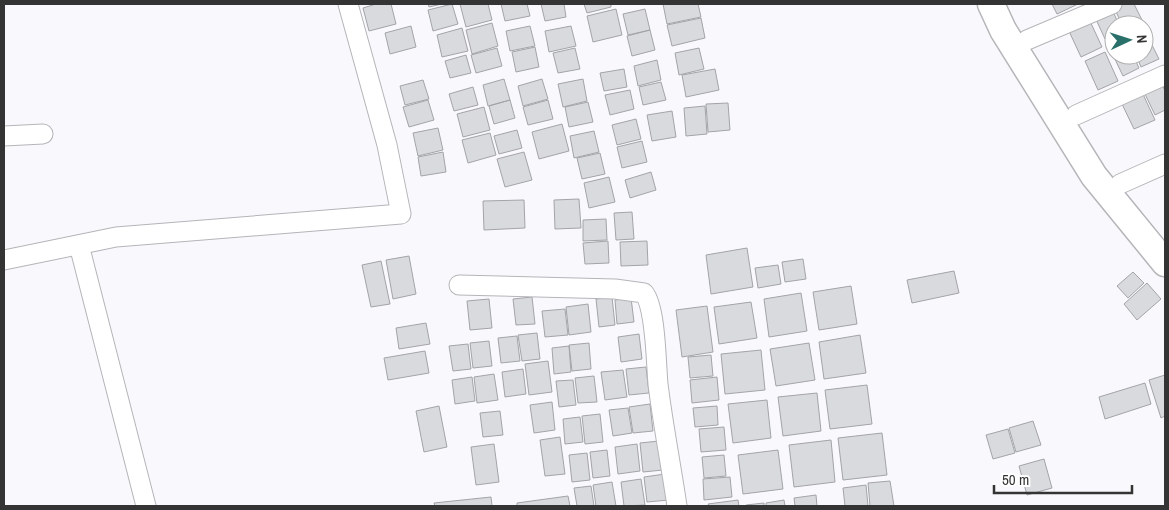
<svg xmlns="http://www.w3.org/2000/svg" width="1169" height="510" font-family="'Archivo Narrow',sans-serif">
  <rect width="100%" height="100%" fill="#f9f9fd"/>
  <path fill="#d8dadd" stroke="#a3a4a7" d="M376 4H391L396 24 369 31 363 8Z
    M428 4H442L429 7Z
    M452 4 458 24 433 31 428 10Z
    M460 4H488L492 20 466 27Z
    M501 4H527L530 16 505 21Z
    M541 4H564L566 17 545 21Z
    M584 4H611V7L587 13Z
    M663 4H698L701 17 667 24Z
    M1052 4H1078L1057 14Z
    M1121 4H1134L1143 22 1137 25H1122L1114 7Z
    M1111 7 1119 25H1114V35L1105 39 1094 15Z
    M616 9 622 35 593 42 587 16Z
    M645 9 650 30 628 35 623 14Z
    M701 18 705 38 672 46 667 25Z
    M1089 19 1102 47 1081 57 1068 29Z
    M492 23 498 46 472 54 466 30Z
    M411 26 416 47 390 54 385 33Z
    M530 26 535 46 510 51 506 31Z
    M571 26 576 46 549 52 545 31Z
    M462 28 468 51 442 57 437 35Z
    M650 30 655 50 632 56 627 36Z
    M1148 37 1159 59 1141 67 1136 55H1144V39Z
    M535 47 539 67 516 72 512 52Z
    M497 48 502 66 476 73 471 55Z
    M575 48 580 69 558 73 553 53Z
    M699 48 704 69 679 75 675 53Z
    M1105 52 1118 81 1098 90 1085 61Z
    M1114 52V55H1133L1139 68 1123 76 1112 53Z
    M466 55 471 73 450 78 445 61Z
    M657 60 661 80 638 86 634 66Z
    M624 69 627 87 604 91 600 73Z
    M715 69 719 90 686 97 682 75Z
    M504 79 510 100 488 106 483 85Z
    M542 79 548 99 523 106 518 86Z
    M583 79 587 101 563 107 558 84Z
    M423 80 429 99 405 105 400 86Z
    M661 82 666 100 643 105 639 87Z
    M1162 84 1165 91V110L1155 115 1144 92Z
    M473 87 478 105 454 111 449 94Z
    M630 90 634 109 610 115 605 95Z
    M1142 92 1155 120 1134 129 1121 102Z
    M428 100 434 120 409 127 403 107Z
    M510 100 515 118 494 124 489 106Z
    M548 100 553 119 528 125 523 107Z
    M588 102 593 122 569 127 565 107Z
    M728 103 730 130 708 132 706 104Z
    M705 106 707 134 686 136 684 108Z
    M484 107 490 130 463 137 457 114Z
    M672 111 676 137 652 141 647 115Z
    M636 119 641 139 617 145 612 125Z
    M562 124 569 151 539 159 532 132Z
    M438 128 443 150 418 156 413 133Z
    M517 130 522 148 499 154 494 136Z
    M594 131 599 152 574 158 570 136Z
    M490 133 496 155 468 163 462 140Z
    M642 141 647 162 622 168 617 147Z
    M443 152 446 172 421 176 418 157Z
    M524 152 532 180 505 187 497 159Z
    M600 153 605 174 582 179 577 158Z
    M651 172 656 190 630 198 625 180Z
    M609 177 615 202 589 208 584 183Z
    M579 199 581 228 555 229 554 200Z
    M524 200 525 228 484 230 483 201Z
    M632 212 634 239 616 240 614 213Z
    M606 219 607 240 583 241V220Z
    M608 241 609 263 585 264 583 243Z
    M647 241 648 265 621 266 620 242Z
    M747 248 753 287 711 294 706 255Z
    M409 256 416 294 393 299 386 260Z
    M803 259 806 279 785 282 782 262Z
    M381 261 390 304 371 307 362 265Z
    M778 265 781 284 758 288 755 268Z
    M954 271 959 293 912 303 907 280Z
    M1133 272 1144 283 1128 298 1117 286Z
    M1147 283 1161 299 1137 320 1124 304Z
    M851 286 857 324 819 330 813 292Z
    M801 293 807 331 769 337 764 299Z
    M532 297 535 324 516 325 513 299Z
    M612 297 615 325 599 327 596 299Z
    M631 298 634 322 617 324 615 300Z
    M489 299 492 328 470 330 467 301Z
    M751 302 757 338 719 344 714 307Z
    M588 304 591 332 569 335 566 307Z
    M707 306 713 352 682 357 676 310Z
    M565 309 568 335 545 337 542 311Z
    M426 323 430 344 399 349 396 328Z
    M537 333 540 359 522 361 518 335Z
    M639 334 642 359 621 362 618 337Z
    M860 335 866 373 824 379 819 342Z
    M517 336 520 361 501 363 498 338Z
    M489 341 492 366 473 368 470 343Z
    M589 343 591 369 572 371 569 345Z
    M809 343 815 380 776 386 770 349Z
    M468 344 471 369 453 371 449 346Z
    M569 346 571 372 554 374 552 348Z
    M761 350 765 390 725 394 721 354Z
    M425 351 429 373 388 380 384 358Z
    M711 355 713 376 690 378 688 357Z
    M548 361 552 392 529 395 525 364Z
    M646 367 649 393 629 395 626 369Z
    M523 369 526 394 505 397 502 372Z
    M623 370 627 397 605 400 601 372Z
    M494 374 498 400 477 403 474 377Z
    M1165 375V416L1161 418 1149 380Z
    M594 376 597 402 578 403 575 378Z
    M472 377 475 401 455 404 452 380Z
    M717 377 719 400 692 403 690 380Z
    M573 380 576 405 559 407 556 381Z
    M1145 383 1151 404 1105 419 1099 397Z
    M867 385 872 424 830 429 825 390Z
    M817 393 821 431 783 436 778 397Z
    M767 400 771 438 733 443 728 404Z
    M552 402 555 430 534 433 530 405Z
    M650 404 653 431 633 433 629 407Z
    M439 406 447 447 424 452 416 411Z
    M717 406 718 425 695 427 693 408Z
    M628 408 632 433 613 436 609 410Z
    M500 411 503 435 483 437 480 413Z
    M600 414 603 442 585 444 582 416Z
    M580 417 583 442 565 444 563 419Z
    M1033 421 1041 445 1016 452 1009 428Z
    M724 427 726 450 701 452 699 429Z
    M1008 429 1015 453 993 459 986 435Z
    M882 433 887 475 843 480 838 438Z
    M560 437 565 474 545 476 540 440Z
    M831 440 835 482 794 487 789 445Z
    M659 441 663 470 643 472 640 443Z
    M494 444 499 482 476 485 471 447Z
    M637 444 640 471 618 474 615 447Z
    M607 450 610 476 593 478 590 452Z
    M778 450 783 489 743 494 738 455Z
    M587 453 590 480 572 482 569 455Z
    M724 455 726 476 704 478 702 457Z
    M1044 459 1052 488 1027 495 1019 466Z
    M665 474 669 500 647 502 644 477Z
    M730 477 732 497 704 500 703 479Z
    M641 479 645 505 624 506 621 482Z
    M890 481 894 506H870L868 483Z
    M612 482 616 506H596L593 485Z
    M866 485 868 506H845L843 488Z
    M591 486 594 506H577L574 488Z
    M816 495 817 506H795L794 498Z
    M568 496 570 506H517V503Z
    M491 497 492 506H435L434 503Z
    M738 500 739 506H709L708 504Z
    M784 500 785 506H766V503Z
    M764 503V506H746V505Z"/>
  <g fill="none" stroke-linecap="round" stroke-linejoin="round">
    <g stroke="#b5b5b9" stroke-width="21">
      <path id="minor" d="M1027 40 1112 4
        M1076 115 1165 75
        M4 136 43 134
        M1120 184 1165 164
        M79 245 146 506
        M4 260 116 237 401 214 387 145 348 4
        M459 285 615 289 644 293C656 308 656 363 658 384 663 425 671 465 677 506"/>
    </g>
    <g stroke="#b5b5b9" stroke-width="29">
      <path id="secondary" d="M991 4 1003 30 1094 176 1165 263"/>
    </g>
    <use href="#minor" stroke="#fff" stroke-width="19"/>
    <use href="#secondary" stroke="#fff" stroke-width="26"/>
  </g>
  <rect width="1169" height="510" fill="none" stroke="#343435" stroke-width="10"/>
  <g transform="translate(1129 40) rotate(86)"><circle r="24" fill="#ffffff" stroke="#aeaeae"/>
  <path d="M0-4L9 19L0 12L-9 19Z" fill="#287069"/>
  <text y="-8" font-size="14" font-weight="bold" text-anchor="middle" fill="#343435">N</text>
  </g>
  <path d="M994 485v8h138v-8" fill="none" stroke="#343435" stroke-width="2.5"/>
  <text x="1002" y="485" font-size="15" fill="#343435" stroke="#ffffff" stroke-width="4" paint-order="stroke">50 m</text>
</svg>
